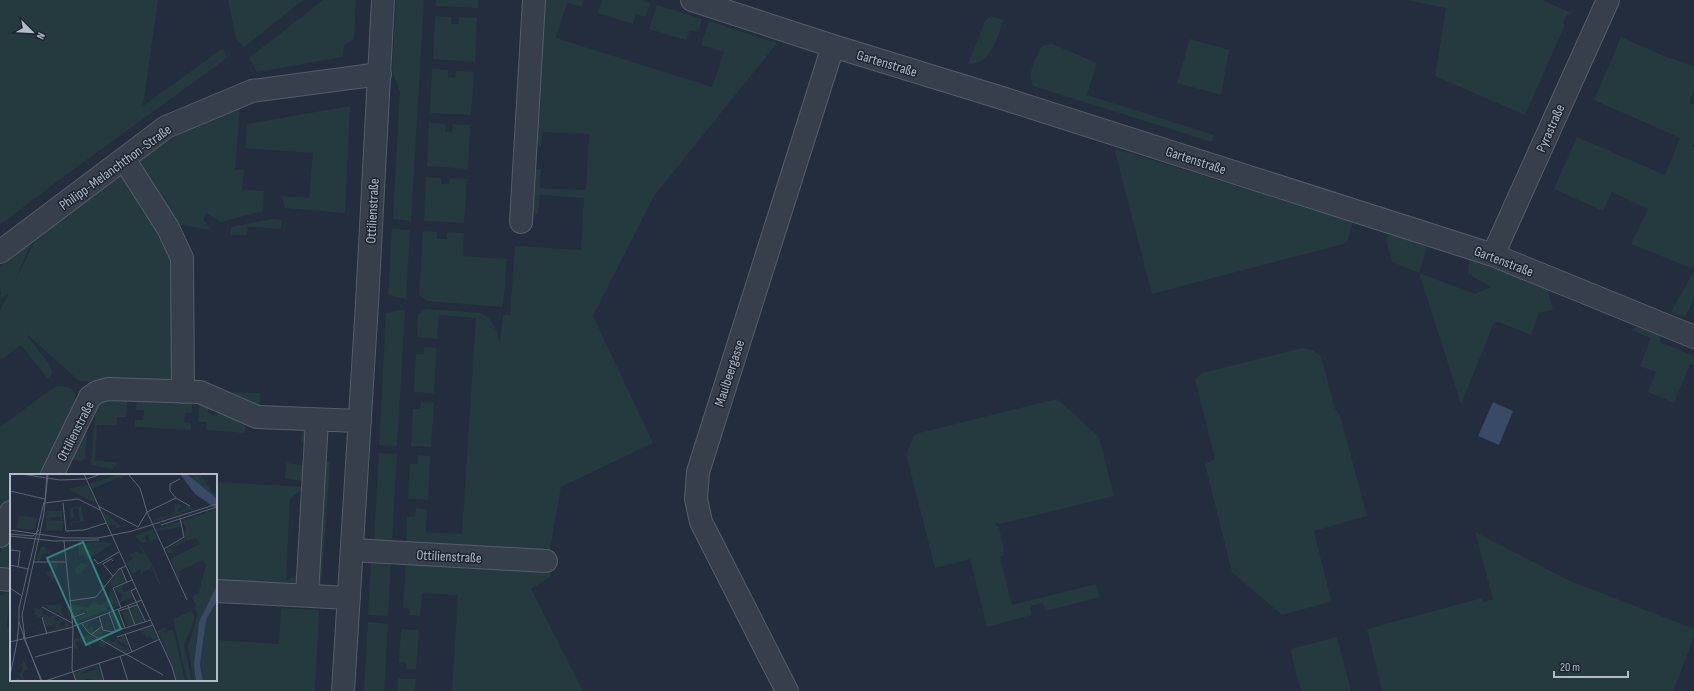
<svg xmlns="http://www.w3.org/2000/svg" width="1694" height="691" font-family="'Sofia Sans Condensed',sans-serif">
  <rect width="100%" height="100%" fill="#232d3d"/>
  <path fill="#253a3e" d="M0 0H158L143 106 223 48 227 58 67 174 0 225Z
    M228 0H303L244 47 236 39Z
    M323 0H356L354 39 344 45 343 57 257 72 249 58Z
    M396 0H424L411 221 393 219 400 92 392 70Z
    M436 0H478V8L436 6Z
    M539 0H584L582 7 567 3 556 38 712 87 724 52 701 45 709 21 777 43 654 196 593 316 653 443 561 487 549 555 406 546 407 517H415L416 508 427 509 426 532 462 534 476 318 439 315 437 339 417 337 418 314 426 309 480 313C493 318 496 330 500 342L503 315H510L515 246 581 250 584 198 540 195 538 215 529 208 534 169H541L540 188 586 190 589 134 542 132 541 148 533 137Z
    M602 0H642L650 3 646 17 636 14 633 24 598 13Z
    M1405 0H1542L1571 13 1570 15 1567 14 1563 24 1565 25 1525 115 1435 76 1446 8Z
    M657 5 702 19 698 32 690 30 686 40 649 29Z
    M435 16 451 17V24H458L459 17 477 18 475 62 433 59Z
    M991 16 1004 20C996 39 992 64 968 64L985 21Z
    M1621 37 1671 59 1672 58 1694 67V91L1689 102 1694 105V142L1692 146 1694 147V269L1631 244 1648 209 1612 192 1603 211 1554 189 1577 137 1665 175 1680 138 1594 100Z
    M1190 39 1229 50 1221 95 1177 83Z
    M1052 44 1097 63 1087 95 1214 135 1212 142 1033 86C1027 72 1035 59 1042 46Z
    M432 69 448 70V77L455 78 456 71 474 72 471 115 430 113Z
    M240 106 235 170H244L242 190 264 191 263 211 221 222 206 213 204 220 211 230 176 224 174 384 79 381 28 335 27 336 50 365 52 373 48 379 21 345 2 359 0 357V310L9 293 0 299 1 292 0 290V267L32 241 15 281 35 240 140 158 197 123Z
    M350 106 345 213 285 208 282 196 309 198 313 153 245 148 247 124Z
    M429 123 445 124V132H452L453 124 470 125 468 169 427 166Z
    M1116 149 1353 222 1347 243 1152 294 1115 152Z
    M426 177 441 178V184H449L450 178 467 179 464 223 424 221Z
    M272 219 282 220 281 229 248 227 247 235H230L231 227Z
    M392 229 410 230 406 299 388 295Z
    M423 231 437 232V239H446L447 232 464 233 463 256 507 259 503 307 427 301 419 295Z
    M1390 231 1428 245 1419 273 1475 294 1491 287 1468 274 1469 259 1497 267 1550 290 1549 295 1553 310 1539 313 1531 335 1499 322 1494 323 1461 404 1419 273 1392 262 1386 240Z
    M1694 271V300L1685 317 1671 312Z
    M400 310H405L397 446 379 445 386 313Z
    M1640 325 1662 334 1660 342 1694 356V365L1690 364 1674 403 1648 392 1656 372 1640 366 1651 338 1631 330Z
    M424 347 437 348 434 393 414 392 416 354H424Z
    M1302 348 1312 350 1321 356 1335 409 1340 415 1367 516 1314 531 1331 600 1326 603 1282 615 1232 572 1205 464 1215 459 1195 379 1202 373Z
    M56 386C73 386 77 390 76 408L41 475H11V505L0 520V427Z
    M213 392 260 393V405L318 408 316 416 260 412Z
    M128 395 126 417H117V425H97L95 461 117 462 113 469 91 465 96 405 101 401Z
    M137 396 192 398V413H185L184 422 191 423V430L135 427V420H143L144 410H136Z
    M200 399 208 404V413L215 416 220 413 246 420 245 433 206 430 207 422H198Z
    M1057 399 1099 437 1114 496 1000 524 996 523 995 525 999 527 1004 550 1003 554 1005 555 1000 557 1012 605 1096 584 1100 597 1046 611 1043 603 1030 606 1032 615 987 627 970 559 935 568 906 454 915 434Z
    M421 402 434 403 431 447 411 446 413 409H420Z
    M88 418 85 459 80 462 67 456Z
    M303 427 311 428 307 481 285 479 286 463 303 465 305 442H301Z
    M379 453 397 454 392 543 380 542 374 540Z
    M418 455 430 456 428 500 408 499 410 464H418Z
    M322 461 330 462 321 588H314Z
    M216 482 307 487 290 498 286 581 303 571 301 590 216 586Z
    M1475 532 1568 580 1694 629V637L1673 691H1382L1367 629 1482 598 1484 602 1493 599Z
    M3 542 11 544V573L0 570V554Z
    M406 559 551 566 550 577 531 589 583 691H452L458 595 422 593 420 616 409 615 410 609 403 608Z
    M377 560 391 561 388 616 368 615 371 563Z
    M10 592 7 627 11 628V680H216V640L279 644 281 608 319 610 315 691H0V595Z
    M368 622 388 624 384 691H364Z
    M401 629 419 630 416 670 406 669V663L399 662Z
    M1337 637 1351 691H1301L1290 649Z
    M398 679H416L415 691H397Z"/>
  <path fill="#384a66" d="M1493 402 1513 411 1499 445 1478 436Z"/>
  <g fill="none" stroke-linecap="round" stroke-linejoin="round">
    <g stroke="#555d6b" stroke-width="24">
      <path id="minor" d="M692 0 833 46 1002 98 1493 255 1694 337
        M124 159 168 228 182 258 183 392
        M521 222 534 0
        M0 252 166 127 252 91 380 74
        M1493 255 1608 0
        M52 475 90 397 97 392 108 389 200 392 257 417 360 421
        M0 536 11 512
        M352 550 546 561
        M0 579 11 580
        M216 591 349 598
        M307 595 317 420
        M343 691 367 303 383 0
        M787 691 701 522 696 499 698 472 833 46"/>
    </g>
    <use href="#minor" stroke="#373f4d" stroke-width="22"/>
  </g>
  <g text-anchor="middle" stroke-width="3" stroke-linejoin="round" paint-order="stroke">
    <g font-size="14" fill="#b3bac8" stroke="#1c2432">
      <text transform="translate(887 63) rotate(17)" y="5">Gartenstraße</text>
      <text transform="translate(1550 128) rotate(-66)" y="5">Pyrastraße</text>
      <text transform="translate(1196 160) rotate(18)" y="5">Gartenstraße</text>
      <text transform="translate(115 167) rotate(-36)" y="5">Philipp-Melanchthon-Straße</text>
      <text transform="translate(372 211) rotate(-87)" y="5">Ottilienstraße</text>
      <text transform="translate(1504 261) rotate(21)" y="5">Gartenstraße</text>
      <text transform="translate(729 373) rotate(-72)" y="5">Maulbeergasse</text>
      <text transform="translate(75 431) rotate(-63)" y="5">Ottilienstraße</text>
      <text transform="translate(449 556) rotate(3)" y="5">Ottilienstraße</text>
    </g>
  </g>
  <g transform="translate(10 474)">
    <rect width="207" height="207" fill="#232d3d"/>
    <path d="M109 0H116L111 5 108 4 82 15 80 10ZM190 0 203 19 207 20V26L179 3ZM78 11 85 27 86 30 59 15ZM167 26 180 33 181 34 190 33 143 48 147 44 165 39V31L168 30 173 32 167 36 168 38 176 35V31ZM71 33 74 47 62 49 61 56V48L70 47 68 34 63 35 64 42 61 46 60 34ZM207 35V111L189 148 185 180 186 207H184L178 173 188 140 179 126 184 133 186 132 182 123 189 118 196 91 193 86 178 93 168 98 170 104H168L160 85 190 70 185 64 177 67 176 65 175 68 161 74 163 79H157L156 77 174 65 176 54 172 47ZM37 37H52V46H50L51 43H40V46L36 45ZM92 37 104 46 112 53 105 54V50L102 52V49L99 52ZM9 41 28 44 24 56 7 54ZM36 46 53 47V57L35 56ZM170 47 171 53 148 57 146 55ZM143 55 147 64 140 68 138 61 134 63 137 68 132 69 125 62ZM125 66 131 73 140 87 151 110 149 111 141 91 140 95 131 99V95L122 100 116 88 123 85 119 81 126 77 131 80 127 82 134 79ZM84 68 103 69 77 86 73 80 69 83V69ZM31 73H35L37 80 41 75 40 80H32L30 87 26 86ZM71 89 78 91 68 101 64 95ZM41 90H47V95L43 96 45 104 41 105 40 102 37 103 35 98 41 97ZM110 95 116 107 102 113 99 109ZM117 109 112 113 114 118 124 114 121 116 125 126 113 130 123 126 122 123 109 129 112 121 104 114ZM102 115 109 132 99 136 107 129 96 133 98 136 63 149V145L78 141 75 135 73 136 75 138 72 136 62 144 60 130 78 133 84 127 88 131 94 130 101 121 99 119ZM207 127V207H193L190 191 196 146ZM51 130 52 141 54 140H58V130L60 141 55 140 54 143 35 132H23ZM127 132 134 147 125 150 120 135ZM179 132 185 144 174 171 182 207H177L163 145 181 137ZM24 134 33 135V141L37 140V137L40 139 37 140 39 144 43 141 47 143 44 144 46 148 50 147 48 144 54 147 49 149V153H55V147L60 152 38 158 46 154 45 150 36 153 32 142 27 144V154H31L27 155V141L23 140 25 139ZM119 136 124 150 117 152 112 138 110 139ZM108 137 114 153 108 156 100 140ZM79 148 78 155 81 151 84 156 92 153 93 162 103 168 114 161 120 173 107 166 106 169 115 174 114 177 118 173 121 178H114L81 160 73 150ZM141 152 148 165 143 167 141 162 136 163 130 155ZM155 153 157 157 153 155 154 159 163 155 175 207H167L150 161 153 159 149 161 147 157ZM74 158 96 170 95 173H90L88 168 81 170 80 176 78 171 68 167 66 168 68 175H63L64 165 69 164 68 166 70 167V163L78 161ZM13 185 18 195 12 199 15 207H4L7 203 12 206 8 199H11L13 192 8 193 13 189ZM88 191 93 207 76 205 74 207 70 200 74 207H66L64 199 84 192 71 200 87 195 85 192Z" fill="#253a3e"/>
    <path d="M170 0H177L207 25V35L185 20ZM207 111V127L196 146 190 191 193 207H186L184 191 189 148Z" fill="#384a66"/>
    <path fill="none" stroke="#5d6575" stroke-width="1" d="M11 0 50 6 77 5 91 0M74 0 162 193 166 207M118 0 130 14 137 38 177 126M170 5 160 10V17L166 24 180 32M0 17 35 25M35 28 38 0M34 29 68 25 90 36M53 29 56 57 74 56 96 49M88 32 128 53 137 38 166 24M151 51 207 33M0 56 55 64H88L122 57 207 30M0 60 23 62 29 56M0 62 44 67 89 66M54 67 63 154 62 195 66 207M154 75 174 63 170 44M0 76 10 77 8 93M84 85 88 90 109 78M103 87 101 85 93 90 103 102M23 88H55M0 91 18 95M111 94 117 109M0 114 12 122M126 114 121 117 135 147M59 127 86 123 109 95 116 92M118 132 125 151M32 133 62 149M111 134 103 114 122 106M108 135 115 154M109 137 127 131M99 139 106 158M89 142 93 156 102 158 141 146M32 143 37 160M61 144 75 139M71 149 79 159 153 201M115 160 122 178M81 161 92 152M13 162 32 207M107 163 143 151M15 165 9 148V134L34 28M0 168 59 154 132 126M7 168 9 148M110 182 118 207M25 183 62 173M89 189 94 207M0 202 7 168M31 207 15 165 12 141 34 40 37 0M35 207 117 180 150 165"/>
    <path fill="#308480" fill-opacity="0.15" stroke="#308480" stroke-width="2" d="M73 68 111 155 76 171 37 84Z"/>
    <rect width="207" height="207" fill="none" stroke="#b3bac8" stroke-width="2"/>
  </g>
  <g transform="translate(32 32) rotate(114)" stroke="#1c2432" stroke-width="3" paint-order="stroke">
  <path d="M0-3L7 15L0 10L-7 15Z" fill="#b3bac8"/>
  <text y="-6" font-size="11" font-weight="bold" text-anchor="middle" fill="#b3bac8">N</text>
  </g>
  <path d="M1554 671v6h74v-6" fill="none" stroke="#b3bac8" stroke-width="2"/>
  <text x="1560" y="671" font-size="12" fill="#b3bac8" stroke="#1c2432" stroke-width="3" paint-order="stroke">20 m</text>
</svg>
